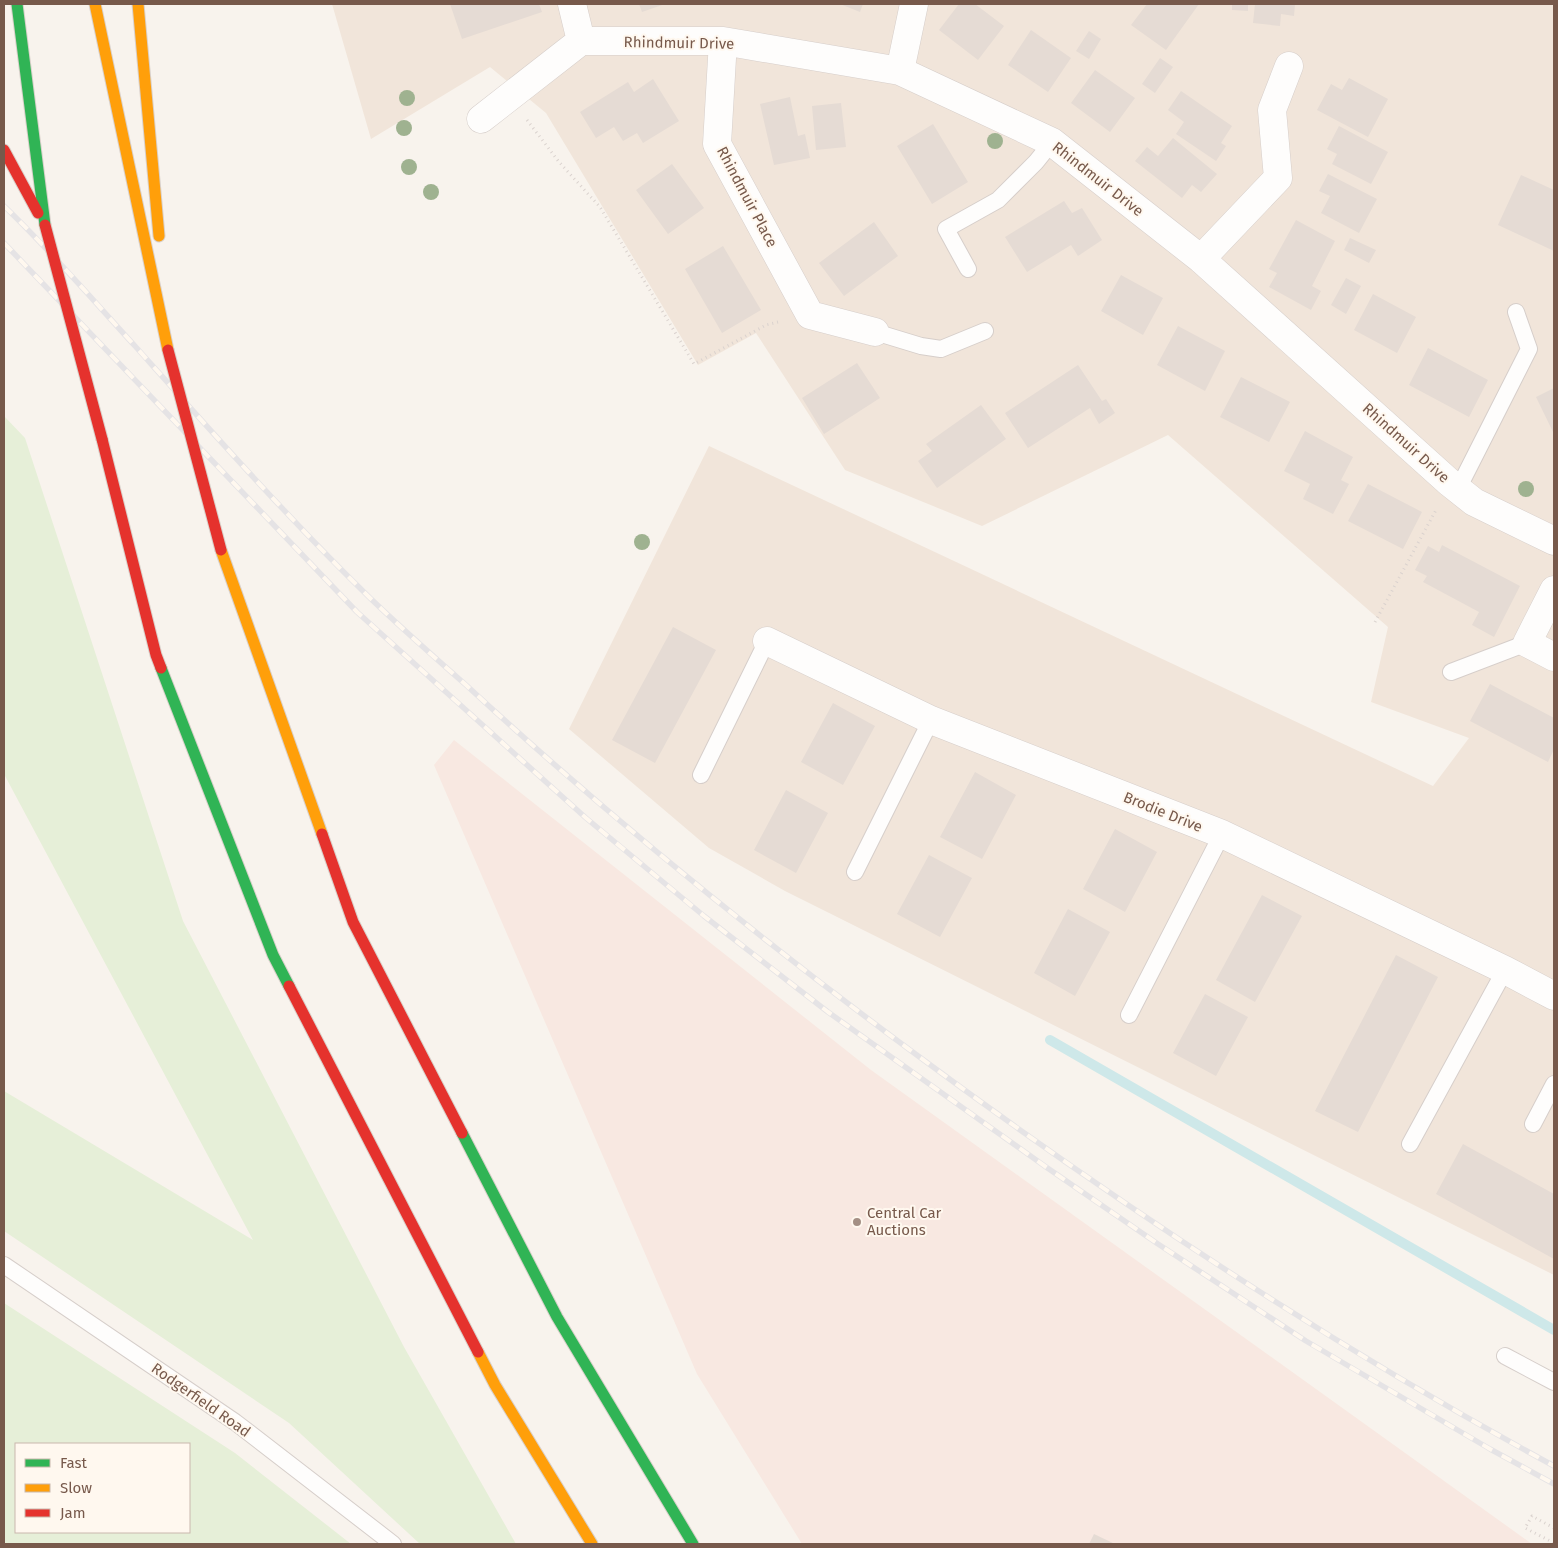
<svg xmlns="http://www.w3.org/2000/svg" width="1558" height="1548" font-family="'Fira Sans',sans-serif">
  <rect width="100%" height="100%" fill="#f8f3ed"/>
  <path fill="#f1e5da" d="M332 4H1554V1275L785 891 709 848 569 729 709 446 1433 786 1469 738 1371 702 1388 627 1168 435 982 526 845 470 756 333 698 365 546 113 490 67 371 139Z"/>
  <path fill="#f8e8e1" d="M454 740 871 1070 1532 1544H802L697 1374 434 765Z"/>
  <path fill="#e6efd8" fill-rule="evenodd" d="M4 416 25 438 183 921 404 1347 516 1544H420L289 1423 4 1231V1091L253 1240 4 774Z
    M4 1303 235 1453 351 1544H4ZM16 1444H189V1532H16Z"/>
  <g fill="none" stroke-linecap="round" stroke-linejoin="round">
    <path stroke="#cee8e9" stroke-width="10" d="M1050 1040 1554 1330"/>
  </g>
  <path fill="#e5dbd4" d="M450 4H539L542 12 462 39Z
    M639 4H665L642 12Z
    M840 4H863L860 12Z
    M959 4H975L1004 26 978 60 939 30Z
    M1147 4H1199L1166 50 1131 25Z
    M1232 4H1248V11L1232 10Z
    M1255 4H1295L1294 16 1281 14 1280 26 1253 23Z
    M1031 30 1071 58 1048 92 1008 65Z
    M1089 31 1101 39 1089 59 1076 51Z
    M1160 58 1173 67 1155 93 1142 84Z
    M1095 70 1135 98 1110 132 1071 103Z
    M1349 78 1388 99 1368 137 1317 110 1331 84 1342 90Z
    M653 79 679 121 643 143 637 133 623 141 614 127 596 138 580 112 628 82 634 92Z
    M1181 91 1232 126 1221 143 1226 146 1216 161 1176 134 1184 122 1168 110Z
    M790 97 798 136 805 134 810 158 774 165 760 104Z
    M841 103 846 147 816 150 812 106Z
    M933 124 968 182 932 204 897 146Z
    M1339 126 1388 152 1371 184 1332 164 1337 154 1327 149Z
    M1173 138 1217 174 1201 192 1192 185 1182 198 1135 161 1147 147 1158 156Z
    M672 164 704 208 668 234 636 190Z
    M1328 174 1377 199 1359 233 1321 213 1330 196 1319 191Z
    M1521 175 1554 190V251L1498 225Z
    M1064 201 1072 213 1082 208 1102 240 1078 256 1071 245 1027 272 1005 237Z
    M1296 220 1335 241 1312 286 1321 291 1311 310 1269 287 1277 273 1269 269Z
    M874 222 898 256 844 296 819 263Z
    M1350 238 1376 250 1369 263 1344 250Z
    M723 246 761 310 722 333 685 269Z
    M1121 275 1163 298 1143 335 1101 311Z
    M1346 278 1361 286 1346 314 1331 305Z
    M1373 294 1416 317 1397 353 1354 330Z
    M1178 326 1225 351 1205 391 1157 365Z
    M1428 348 1488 380 1469 417 1409 385Z
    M857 363 880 398 824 434 802 398Z
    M1078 365 1102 401 1106 399 1115 413 1099 424 1090 408 1028 448 1005 413Z
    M1241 377 1290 402 1269 442 1220 417Z
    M1554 388V434L1536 397Z
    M981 405 1006 439 937 488 918 461 932 451 926 444Z
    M1305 431 1353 457 1341 480 1349 484 1333 514 1303 499 1310 484 1284 471Z
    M1368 484 1422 512 1403 549 1348 521Z
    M1442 545 1520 586 1494 637 1472 625 1479 612 1423 582 1427 576 1415 570 1428 546 1439 552Z
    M673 627 716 650 655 763 612 740Z
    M1490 684 1554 718V749L1548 762 1470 721Z
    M833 703 875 726 843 785 801 762Z
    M975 772 1016 795 982 859 940 837Z
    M786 790 828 813 796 873 754 850Z
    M1115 829 1157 852 1125 912 1083 889Z
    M929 855 972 878 940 937 897 914Z
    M1262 895 1302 916 1255 1002 1216 980Z
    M1068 909 1110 932 1075 996 1034 973Z
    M1396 955 1438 977 1358 1132 1315 1111Z
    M1205 994 1248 1017 1216 1076 1173 1053Z
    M1463 1144 1554 1194V1259L1436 1194Z
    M1094 1534 1115 1544H1089Z"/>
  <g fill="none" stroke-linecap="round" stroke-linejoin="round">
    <g stroke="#d6ceca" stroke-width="18">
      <path id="lane" d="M968 269 946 229 998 200 1036 162 1052 142
        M875 332 921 346 941 349 985 331
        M1458 489 1529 349 1516 312
        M1451 672 1527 643
        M701 775 767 641
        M855 872 931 720
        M1129 1015 1222 834
        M1533 1124 1554 1084
        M1410 1144 1505 970
        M4 1265 235 1422 393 1544
        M1505 1356 1554 1382"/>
    </g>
    <g stroke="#d6ceca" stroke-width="29">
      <path id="street" d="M572 4 581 41
        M723 41 717 144 810 315 875 332
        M900 71 914 4
        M481 119 581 41H723L900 71 1052 142 1201 259 1450 483 1474 502 1554 541
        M1201 259 1278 178 1272 110 1289 66
        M1554 590 1527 643 1554 657
        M767 641 931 720 1222 834 1505 970 1554 996"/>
    </g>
    <g stroke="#d9d0ca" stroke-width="13">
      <path id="fast" d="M17 4 45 225
        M161 668 273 955 289 986
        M462 1133 557 1317 693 1544"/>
    </g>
    <g stroke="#d9d0ca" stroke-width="13">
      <path id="slow" d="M95 4 168 350
        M138 4 159 236
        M221 550 322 834
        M478 1352 495 1385 592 1544"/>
    </g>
    <g stroke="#d9d0ca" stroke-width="13">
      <path id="jam" d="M4 150 38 213
        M102 439 156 655 161 668
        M322 834 353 922 462 1133
        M289 986 478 1352"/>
    </g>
    <path stroke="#dad2ce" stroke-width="3" stroke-dasharray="1 4" stroke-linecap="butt" d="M527 120 559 162 600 207 694 364 766 325 778 322
      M1375 622 1436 510
      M1554 1528 1532 1516 1525 1528 1554 1543"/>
    <use href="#lane" stroke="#fefdfc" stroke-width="16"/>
    <use href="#street" stroke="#fefdfc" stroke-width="28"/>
    <use href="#fast" stroke="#30b455" stroke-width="11"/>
    <use href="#slow" stroke="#ff9f0a" stroke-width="11"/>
    <use href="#jam" stroke="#e5322d" stroke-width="11"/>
    <g stroke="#e5e3e5" stroke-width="5.5">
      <path id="rail" d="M4 206C50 250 92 299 135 346 211 431 287 517 369 597 400 627 433 656 466 685 607 815 756 936 910 1050 1115 1202 1330 1344 1554 1466
        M4 243 357 612 586 818 704 916 828 1012 1046 1167 1158 1244 1306 1341 1490 1449 1554 1484"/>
    </g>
    <use href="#rail" stroke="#fff8ef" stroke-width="4" stroke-dasharray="11" stroke-linecap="butt"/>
    <g stroke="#d9d0ca" stroke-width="13" stroke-linecap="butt">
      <path id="jam-bridge" d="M45 225 102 439
        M168 350 221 550"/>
    </g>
    <use href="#jam-bridge" stroke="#e5322d" stroke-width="11"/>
  </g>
  <g fill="#9fb290">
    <circle cx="407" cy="98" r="8"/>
    <circle cx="404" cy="128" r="8"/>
    <circle cx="995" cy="141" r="8"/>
    <circle cx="409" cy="167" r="8"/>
    <circle cx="431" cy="192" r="8"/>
    <circle cx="1526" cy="489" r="8"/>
    <circle cx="642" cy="542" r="8"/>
  </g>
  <circle fill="#a48f84" stroke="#fff8ef" stroke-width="2" cx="857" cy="1222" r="5"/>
  <g text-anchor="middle" stroke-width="4" stroke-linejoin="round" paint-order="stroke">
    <g font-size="15" fill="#77594b" stroke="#fff8ef">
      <text transform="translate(679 43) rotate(1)" y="5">Rhindmuir Drive</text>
      <text transform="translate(1098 179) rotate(38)" y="5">Rhindmuir Drive</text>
      <text transform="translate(747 197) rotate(62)" y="5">Rhindmuir Place</text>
      <text transform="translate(1406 443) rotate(42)" y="5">Rhindmuir Drive</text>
      <text transform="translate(1163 812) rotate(22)" y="5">Brodie Drive</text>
      <text transform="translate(201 1400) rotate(35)" y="5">Rodgerfield Road</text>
    </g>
    <g font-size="15" fill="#77594b" stroke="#fff8ef" text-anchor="start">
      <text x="867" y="1218">Central Car<tspan x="867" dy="17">Auctions</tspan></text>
    </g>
  </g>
  <rect width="1558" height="1548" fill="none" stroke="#77594b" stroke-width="10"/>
  <rect x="15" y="1443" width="175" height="90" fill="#fff8ef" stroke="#c9b8ad"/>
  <rect x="25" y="1459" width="25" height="8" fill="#30b455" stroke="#c9b8ad"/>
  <text x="60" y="1468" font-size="15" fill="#77594b">Fast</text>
  <rect x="25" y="1484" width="25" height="8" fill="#ff9f0a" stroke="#c9b8ad"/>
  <text x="60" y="1493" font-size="15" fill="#77594b">Slow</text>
  <rect x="25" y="1509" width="25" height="8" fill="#e5322d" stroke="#c9b8ad"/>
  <text x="60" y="1518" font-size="15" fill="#77594b">Jam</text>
</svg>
